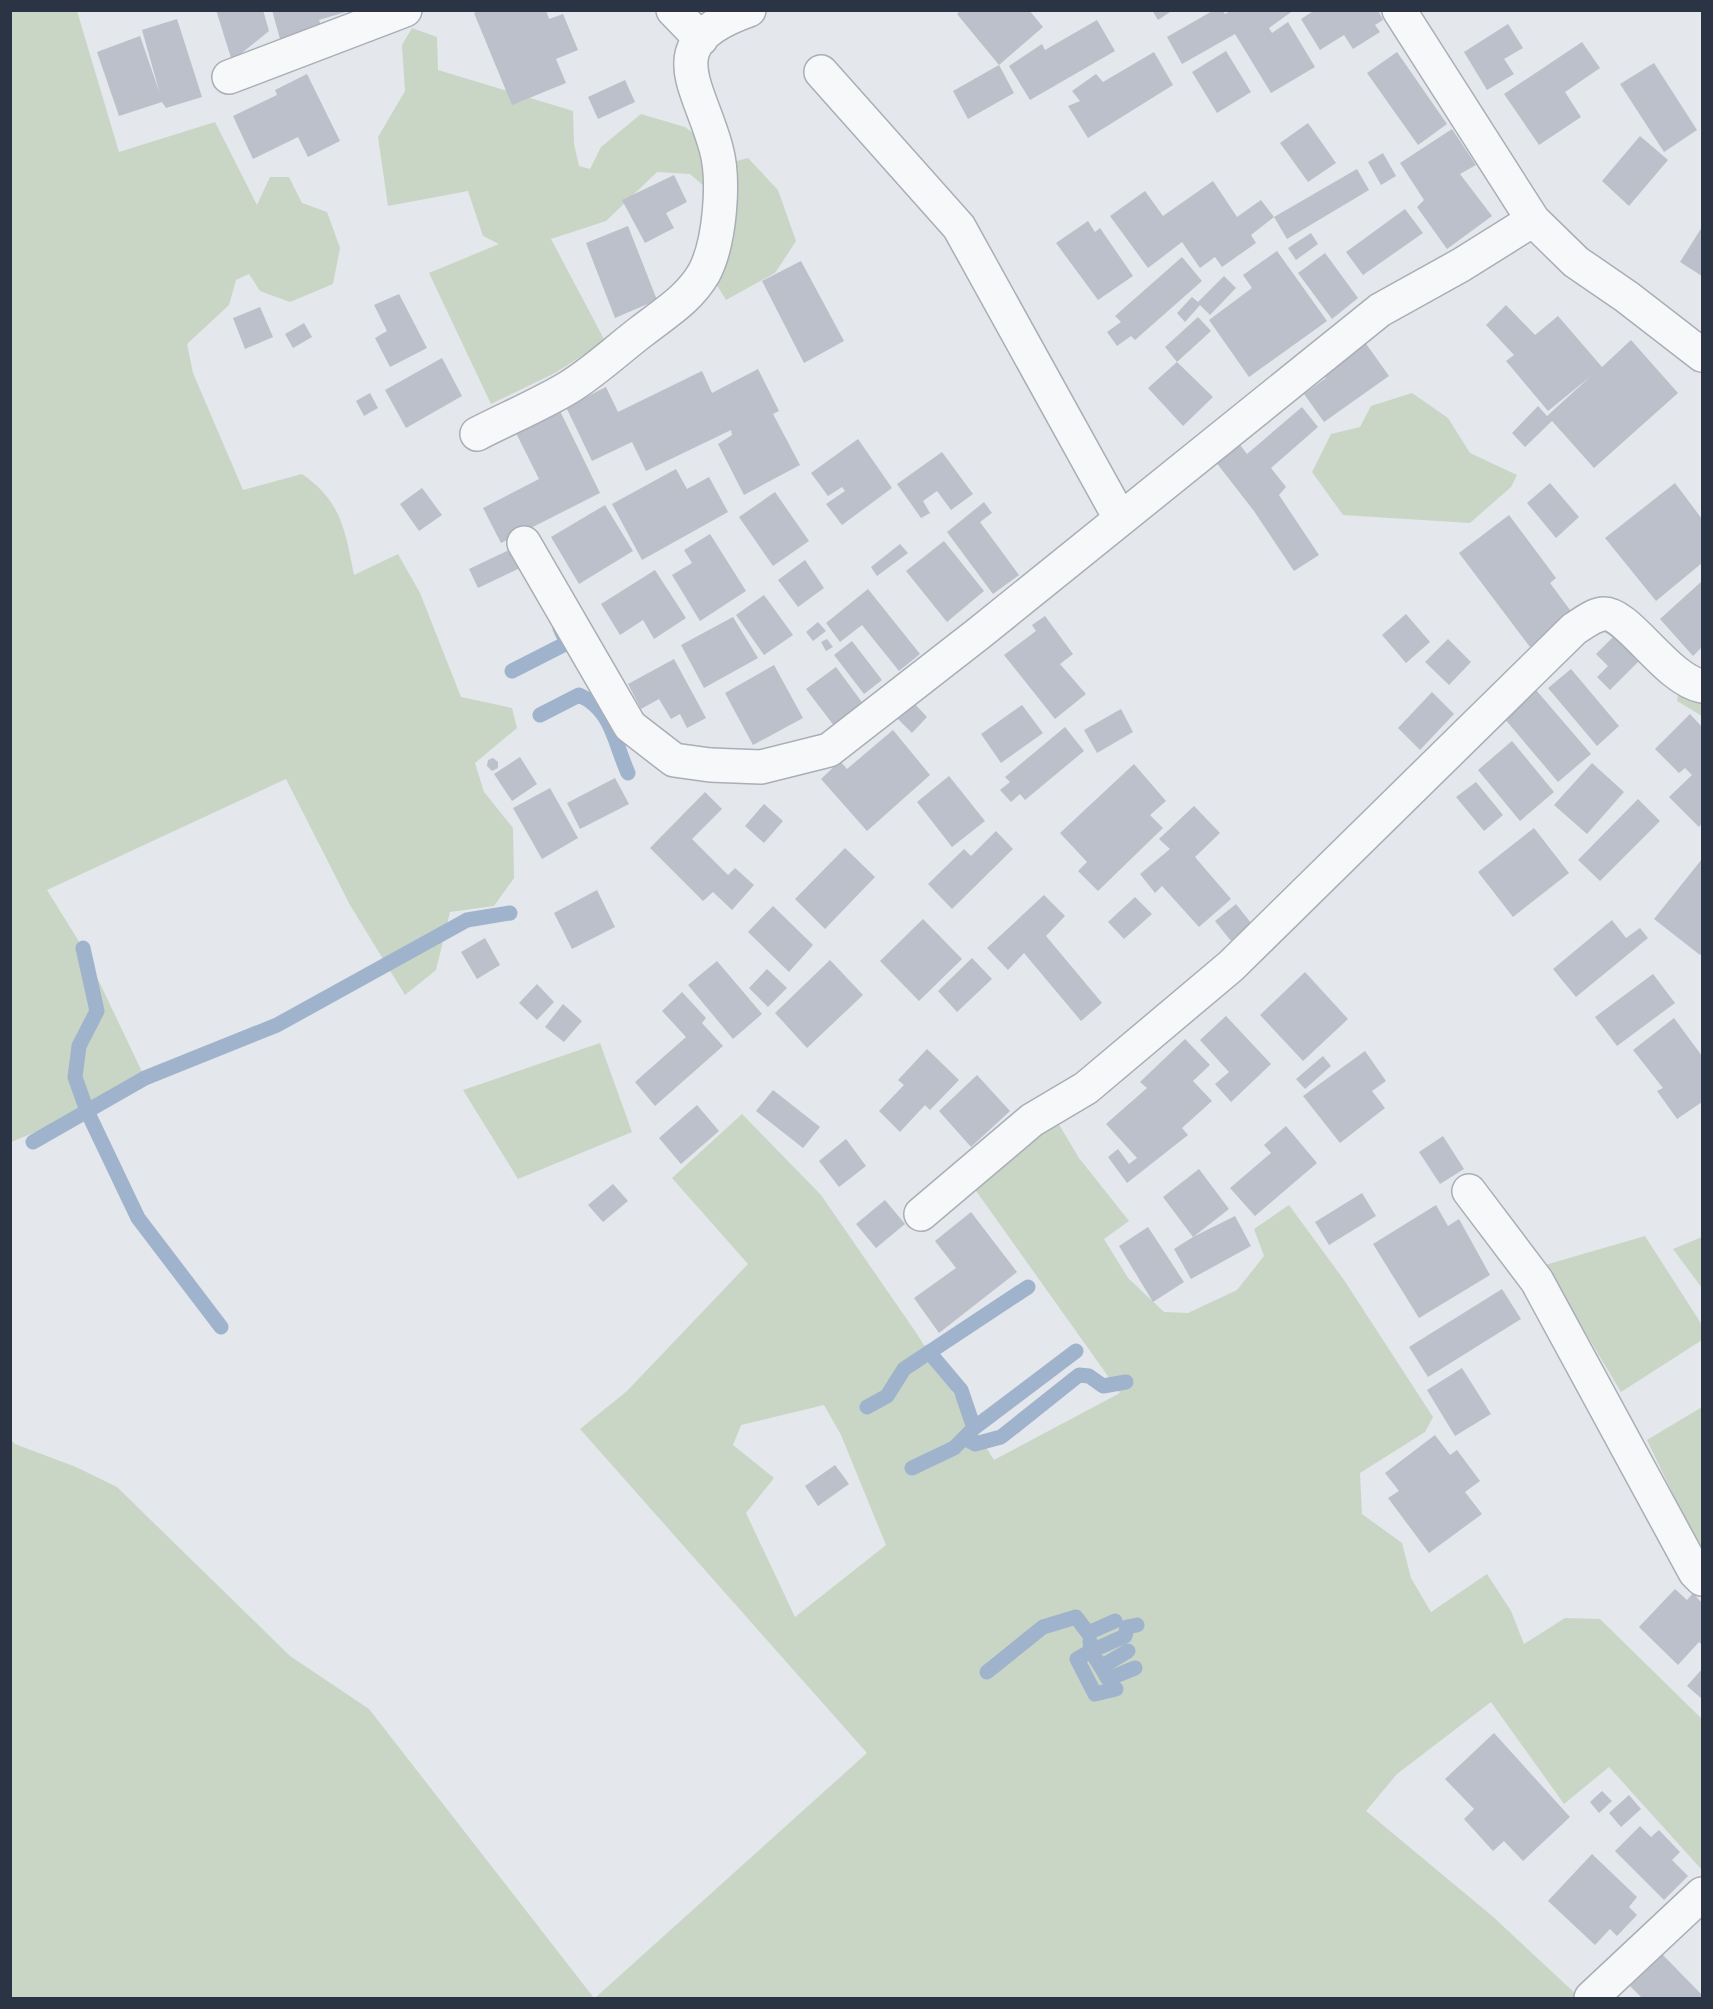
<svg xmlns="http://www.w3.org/2000/svg" width="1713" height="2009" font-family="'Fira Sans',sans-serif">
  <rect width="100%" height="100%" fill="#e4e7ec"/>
  <path fill="#c9d6c5" fill-rule="evenodd" d="M11 10 77 11 119 152 215 122 257 205 270 177H289L302 203 327 212 340 248 333 284 290 302 260 291 249 274 236 280 229 305 187 344 193 373 243 490 302 474C342 502 345 530 354 575L398 554 420 593 461 697 512 708 517 728 475 763 484 792 513 828 514 878 494 906 450 912 436 970 405 995 350 905 286 779 47 890 83 948 145 1078 87 1111 11 1142Z
    M412 28 437 37 438 70 573 111 574 144 579 166 590 169 601 147 641 114 685 127 733 162 748 158 778 190 796 241 775 273 726 300 715 282 706 188 690 174 657 172 606 221 551 239 605 341 555 373 491 404 429 273 499 244 483 236 468 191 388 206 378 137 405 91 402 45Z
    M1412 393 1448 418 1470 453 1517 475 1511 487 1470 523 1343 515 1312 472 1331 434 1360 427 1371 406Z
    M1702 675V716L1677 701 1679 688Z
    M600 1043 632 1132 518 1179 463 1090Z
    M742 1114 821 1195 917 1334 994 1460 1120 1393 969 1181 1058 1123 1079 1158 1129 1221 1104 1239 1128 1278 1164 1312 1188 1313 1237 1290 1264 1256 1254 1229 1289 1205 1344 1280 1433 1417 1425 1432 1360 1473 1362 1514 1402 1543 1411 1578 1431 1612 1487 1574 1511 1611 1524 1644 1565 1618 1600 1619 1702 1719V1870L1609 1767 1564 1804 1491 1702 1397 1774 1366 1811 1491 1915 1578 1996 1576 1998H595L867 1753 580 1429 627 1391 748 1264 672 1178ZM824 1405 841 1435 886 1545 795 1617 746 1513 774 1478 733 1445 741 1425Z
    M1645 1236 1702 1325V1340L1621 1392 1545 1265Z
    M1702 1237V1288L1673 1249Z
    M1702 1407V1555L1647 1440Z
    M10 1439 15 1444 76 1467 117 1487 290 1656 369 1709 594 1998H11Z"/>
  <g fill="none" stroke-linecap="round" stroke-linejoin="round">
    <path stroke="#9fb4cc" stroke-width="15" d="M512 671 567 643 560 628
      M540 715 579 695C612 709 614 742 628 773
      M83 948 97 1011 79 1046 75 1077 87 1111 138 1218 221 1327
      M33 1142 145 1078 277 1025 467 920 510 913
      M929 1352 961 1390 974 1428
      M867 1407 887 1396 904 1369 1028 1287
      M964 1438 975 1444 1001 1437 1079 1375 1089 1376 1103 1386 1126 1382
      M912 1468 954 1448 974 1428 1076 1351
      M1090 1641 1091 1651 1125 1636 1127 1627 1137 1625
      M1101 1667 1108 1679 1135 1668
      M987 1672 1043 1627 1076 1617 1088 1633 1115 1621
      M1116 1689 1095 1694 1077 1659 1091 1651 1101 1667 1128 1651"/>
  </g>
  <path fill="#bbc0ca" d="M216 10H263L269 31 232 61Z
    M272 10H349V11L319 20 322 28 280 39Z
    M481 10H546L549 19 563 14 578 50 556 59 566 83 512 105 474 13Z
    M961 10H1029L1043 27 999 65 1014 93 968 119 953 91 999 65 957 14Z
    M1152 10H1173L1158 20Z
    M1214 10H1222L1225 14 1232 10H1294L1269 28 1272 33 1288 22 1315 67 1271 93 1235 34 1182 64 1167 37Z
    M1315 10H1378L1383 20 1375 25 1380 32 1353 49 1344 35 1320 50 1301 19Z
    M177 19 202 97 166 108 162 102 119 116 97 52 140 36 160 94 142 30Z
    M1097 20 1115 51 1030 100 1009 66 1042 44 1045 50Z
    M1508 24 1523 48 1504 59 1514 74 1487 90 1464 52Z
    M1582 42 1600 68 1565 92 1581 117 1539 145 1504 94Z
    M1226 51 1251 92 1217 113 1192 72Z
    M1154 52 1173 85 1088 138 1068 106 1080 101 1072 91 1096 74 1103 82Z
    M1397 52 1447 124 1418 145 1367 73Z
    M1654 63 1697 130 1664 152 1620 84Z
    M307 74 340 141 308 157 298 137 253 159 233 116 277 95 275 90Z
    M625 80 635 102 598 119 588 97Z
    M1308 123 1336 163 1308 182 1280 143Z
    M1452 129 1476 165 1460 174 1492 216 1447 249 1417 207 1424 200 1400 163Z
    M1640 136 1668 160 1629 206 1602 181Z
    M1383 153 1396 176 1381 185 1368 162Z
    M1357 169 1369 190 1287 239 1274 217Z
    M674 175 687 202 666 213 674 228 645 243 622 200Z
    M1213 181 1237 217 1261 200 1274 217 1251 235 1256 243 1222 267 1215 257 1200 268 1182 242 1148 268 1110 216 1145 191 1163 216Z
    M1405 209 1423 233 1363 275 1346 252Z
    M1088 221 1095 232 1100 228 1133 276 1098 300 1056 243Z
    M628 226 657 300 615 318 586 243Z
    M1702 227V276L1680 262Z
    M1311 233 1318 244 1296 260 1288 248Z
    M1277 251 1327 321 1249 377 1209 320 1252 288 1243 275Z
    M1325 253 1358 298 1332 319 1298 273Z
    M1182 257 1202 281 1135 340 1131 336 1117 346 1107 332 1121 322 1115 316Z
    M801 261 844 341 804 363 762 281Z
    M1224 276 1236 288 1210 315 1200 305 1185 322 1177 313 1192 297 1198 302Z
    M399 294 427 348 390 367 375 338 387 331 374 305Z
    M1506 305 1535 335 1558 316 1602 367 1631 340 1678 393 1594 468 1552 421 1525 447 1512 433 1538 406 1547 416 1591 376 1548 411 1506 361 1514 355 1486 325Z
    M260 307 273 337 245 349 233 318Z
    M1198 317 1211 331 1177 362 1165 347Z
    M304 323 312 337 293 348 285 334Z
    M1362 338 1389 376 1324 422 1304 394 1326 378 1319 370Z
    M442 358 462 396 406 428 385 390Z
    M1177 362 1213 397 1183 426 1148 388Z
    M758 369 779 411 773 414 800 465 744 495 718 444 732 435 731 430 646 471 632 442 592 461 566 407 606 387 618 412 702 371 712 393Z
    M370 393 378 408 364 416 356 401Z
    M1302 407 1318 427 1271 468 1286 487 1279 495 1319 555 1294 571 1254 511 1208 452 1231 433 1247 454Z
    M559 409 600 493 501 543 483 508 539 479 515 431Z
    M858 439 892 488 842 525 826 504 845 491 842 487 828 496 811 473Z
    M942 452 973 494 951 510 937 491 923 501 930 513 921 518 897 484Z
    M676 469 687 489 709 477 728 512 642 560 612 504Z
    M1550 483 1579 517 1556 538 1527 503Z
    M1675 483 1702 519V563L1656 601 1605 538Z
    M422 488 442 515 419 531 400 504Z
    M775 492 809 541 773 566 739 517Z
    M984 502 992 513 980 522 1019 575 993 594 947 532Z
    M605 505 633 551 579 584 551 537Z
    M1509 515 1556 578 1550 583 1573 614 1530 647 1459 553Z
    M710 534 746 591 700 621 672 575 692 563 684 550Z
    M944 541 984 591 947 622 906 571Z
    M900 544 908 553 877 576 871 567Z
    M513 548 522 567 478 588 469 569Z
    M805 560 824 588 798 607 778 580Z
    M655 570 686 618 654 639 643 620 620 635 601 604Z
    M1702 581V647L1693 656 1660 619Z
    M868 589 920 654 899 671 862 625 840 642 826 623Z
    M764 595 793 635 764 655 736 615Z
    M1406 614 1430 642 1406 663 1382 635Z
    M1045 616 1073 654 1060 664 1086 694 1055 719 1004 655 1036 631 1032 625Z
    M733 617 758 658 704 688 681 645Z
    M818 622 826 631 813 641 806 632Z
    M1614 636 1639 661 1610 690 1597 677 1608 666 1596 654Z
    M827 639 833 647 826 651 821 642Z
    M1448 639 1471 662 1449 685 1425 662Z
    M852 641 882 680 864 694 834 655Z
    M674 659 706 718 687 728 680 714 671 719 659 699 641 709 628 684Z
    M774 665 803 718 753 745 725 693Z
    M836 667 867 709 838 731 806 689Z
    M1571 669 1619 726 1597 746 1548 688Z
    M1536 690 1591 754 1558 782 1504 718Z
    M1432 692 1454 714 1420 750 1398 728Z
    M913 702 927 717 912 733 897 718Z
    M1022 705 1043 733 1001 763 981 734Z
    M1121 709 1133 732 1097 753 1084 730Z
    M1690 714 1702 727V823L1699 827 1669 797 1692 775 1685 768 1679 773 1655 749Z
    M1065 727 1084 751 1025 800 1020 794 1011 802 1000 790 1010 782 1005 777Z
    M893 730 930 775 867 831 821 779 840 761 847 769Z
    M1512 741 1554 792 1520 821 1478 770Z
    M520 757 537 784 512 801 494 774Z
    M493 758 498 762V768L492 771 487 766 488 760Z
    M1592 763 1624 792 1587 834 1554 805Z
    M1134 764 1166 801 1150 815 1163 828 1098 891 1078 871 1087 862 1060 833Z
    M949 776 985 821 952 847 917 802Z
    M615 778 629 804 580 829 567 803Z
    M1476 782 1503 815 1484 831 1456 797Z
    M550 788 578 838 542 859 513 808Z
    M705 792 722 809 692 839 728 875 735 868 754 885 732 910 713 892 703 901 650 848Z
    M1638 799 1660 821 1600 881 1578 860Z
    M764 804 783 821 764 843 745 826Z
    M1194 806 1220 833 1195 857 1231 899 1199 927 1162 886 1155 893 1140 874 1170 849 1159 839Z
    M1534 828 1569 873 1513 917 1478 872Z
    M996 831 1013 849 952 909 928 884 964 849 971 856Z
    M845 848 875 877 825 929 795 899Z
    M1702 859V952L1700 955 1654 919Z
    M597 890 615 927 572 949 554 913Z
    M1044 895 1065 916 1046 936 1102 1003 1081 1021 1024 953 1008 970 987 948Z
    M1135 897 1152 914 1124 939 1108 922Z
    M1236 904 1251 923 1231 941 1215 921Z
    M773 906 813 945 789 972 748 932Z
    M923 919 962 959 919 1001 880 961Z
    M1612 920 1626 938 1640 928 1648 938 1576 997 1553 969Z
    M485 938 500 965 477 979 461 952Z
    M972 958 992 979 957 1012 938 991Z
    M830 960 863 995 807 1048 775 1013Z
    M717 961 762 1014 733 1039 688 985Z
    M767 969 787 988 768 1007 749 988Z
    M1305 972 1348 1019 1303 1061 1260 1015Z
    M1653 974 1675 1003 1617 1046 1595 1017Z
    M537 984 554 1002 537 1020 519 1003Z
    M682 992 706 1018 702 1023 723 1046 655 1106 635 1082 686 1037 662 1011Z
    M563 1004 582 1021 564 1042 545 1027Z
    M1226 1016 1271 1064 1231 1102 1215 1084 1229 1072 1200 1040Z
    M1674 1018 1702 1056V1102L1677 1119 1657 1091 1663 1088 1633 1050Z
    M1185 1039 1210 1065 1193 1081 1212 1101 1182 1128 1188 1135 1127 1183 1108 1157 1118 1149 1129 1164 1137 1158 1106 1124 1147 1088 1140 1082Z
    M927 1049 959 1080 930 1110 925 1105 900 1132 879 1111 904 1085 898 1080Z
    M1365 1051 1386 1081 1372 1091 1385 1108 1340 1143 1303 1096Z
    M1323 1056 1331 1066 1305 1089 1296 1079Z
    M977 1075 1010 1111 971 1147 939 1111Z
    M773 1090 820 1127 803 1148 756 1111Z
    M697 1105 719 1131 681 1164 659 1138Z
    M1286 1126 1317 1163 1255 1216 1230 1188 1271 1153 1264 1145Z
    M1443 1136 1464 1169 1440 1184 1419 1152Z
    M846 1139 866 1166 839 1187 819 1161Z
    M1199 1169 1229 1209 1193 1237 1235 1216 1251 1246 1191 1279 1174 1249 1193 1237 1163 1197Z
    M613 1184 628 1201 603 1222 588 1205Z
    M1362 1193 1376 1216 1329 1245 1315 1222Z
    M885 1200 905 1224 876 1248 856 1224Z
    M1436 1205 1448 1226 1459 1219 1490 1275 1419 1318 1373 1244Z
    M971 1212 1017 1272 939 1333 914 1298 956 1268 935 1241Z
    M1148 1227 1184 1282 1153 1302 1119 1246Z
    M1502 1289 1521 1319 1428 1377 1409 1347Z
    M1462 1368 1491 1414 1455 1436 1427 1390Z
    M1435 1435 1450 1455 1457 1450 1480 1481 1465 1492 1482 1514 1429 1553 1388 1498 1399 1491 1385 1473Z
    M835 1465 849 1484 818 1506 805 1486Z
    M1675 1589 1687 1600 1693 1593 1702 1603V1645L1699 1642 1678 1665 1639 1627Z
    M1702 1669V1699L1687 1686Z
    M1494 1733 1570 1817 1523 1861 1504 1841 1493 1851 1464 1819 1474 1809 1445 1779Z
    M1602 1791 1612 1801 1599 1813 1590 1802Z
    M1629 1795 1641 1809 1621 1827 1609 1813Z
    M1640 1826 1651 1837 1659 1830 1680 1852 1672 1860 1688 1876 1664 1900 1615 1851Z
    M1592 1854 1637 1897 1629 1907 1637 1915 1617 1936 1610 1929 1595 1945 1548 1901Z
    M1662 1954 1702 1995V1998H1642L1630 1986Z"/>
  <g fill="none" stroke-linecap="round" stroke-linejoin="round">
    <g stroke="#a9aeb7" stroke-width="36">
      <path id="minor" d="M673 10 701 39
        M1399 10 1533 220 1576 262 1627 297 1702 355
        M821 72 959 227 1120 518
        M229 77 405 10
        M477 434C506 419 537 406 566 389 593 373 617 350 642 331 665 313 689 299 704 273 720 243 725 180 716 148 698 82 656 43 749 10
        M524 543 630 726 674 760 710 765 761 767 829 750 978 634 1380 310 1461 265 1533 220
        M1469 1191 1537 1281 1695 1572 1702 1579
        M921 1214 1032 1120 1086 1088 1231 966 1574 629C1582 624 1593 615 1603 614 1627 611 1667 680 1702 686
        M1591 1998 1702 1894"/>
    </g>
    <use href="#minor" stroke="#f7f8fa" stroke-width="33"/>
  </g>
  <rect width="1713" height="2009" fill="none" stroke="#2b3445" stroke-width="24"/>
</svg>
